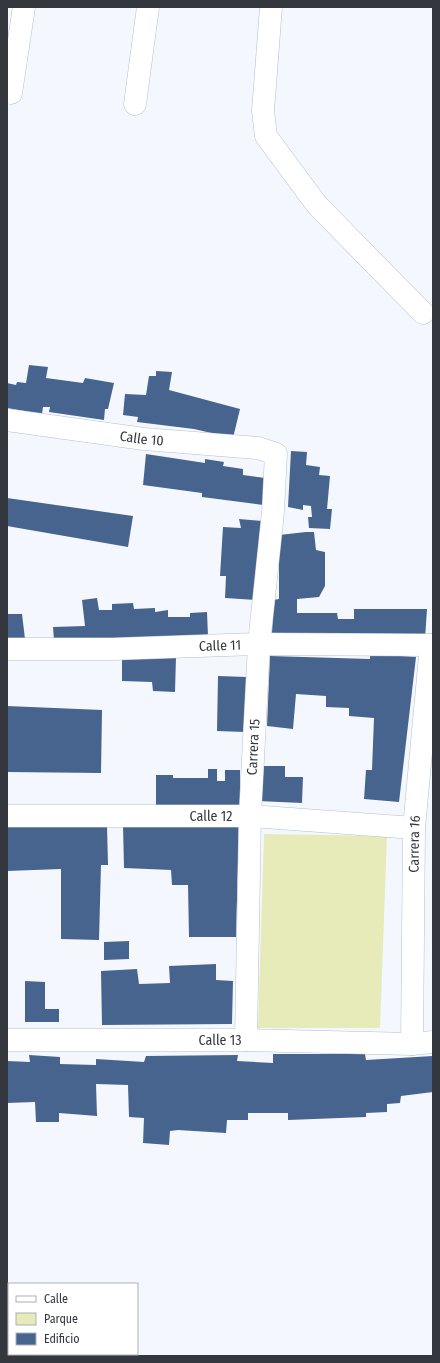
<svg xmlns="http://www.w3.org/2000/svg" width="440" height="1363" font-family="'Fira Sans Condensed',sans-serif">
  <rect width="100%" height="100%" fill="#f4f8fe"/>
  <path fill="#e6ebb9" d="M264 834 387 836 380 1028H258Z"/>
  <path fill="#47648e" d="M29 365 48 367 46 378 83 383 85 378 114 383 108 409H105L104 420 49 412 50 407H43L42 414 7 408V383L16 385 17 382 26 383Z
    M156 371 172 372 169 390 240 409 233 438 194 429 137 422 138 417 123 415 125 394 146 395 149 376H156Z
    M291 451 307 452 306 465 320 467 319 475 330 476 327 509H332L330 529 309 528 308 517H312L311 506 303 505V510L288 507Z
    M146 454 205 463V459L224 462 223 466 243 469V475L265 478 263 505 202 497V493L143 485Z
    M7 498 133 516 128 547 7 526Z
    M239 519 262 521 257 600 225 598 226 576H220L223 527 241 528Z
    M306 532H314L316 550 325 552V586L319 597 297 599V613H337L338 619H354V609H427L425 639 272 634 273 600 279 599V535Z
    M97 598 99 610H112V604L133 603 134 609 155 608V612L168 610V617H190V613L207 612 208 636 54 640 53 627 85 626 82 600Z
    M7 614H22L25 639H7Z
    M370 654 416 657 399 802 364 799 366 770H372L374 718 349 716V708L326 707V696L296 694 293 729 267 726 270 656 370 659Z
    M122 657H176L175 692 153 691 152 682 122 681Z
    M218 676 247 677 244 732 217 731Z
    M7 706 102 710 101 773 7 772Z
    M259 766H285V777H303L302 803 258 801Z
    M208 769H217V781H225V770H240V807H156V775H173V778H208Z
    M107 825 108 865H101L99 940 61 939V869L7 871V826Z
    M123 825H239L236 937H189L188 885H172L171 870 124 868Z
    M129 941V959L104 960V942Z
    M216 964V980L233 981 232 1024 102 1025 101 971 137 969 139 984 170 983 169 966Z
    M25 981 45 982V1009H59V1022H25Z
    M273 1054H365L366 1060 433 1056V1092L401 1096 400 1103 387 1104V1112L366 1113V1117L288 1120V1113H248V1120H227L226 1133 178 1130 170 1131 169 1145 143 1143 144 1118 129 1117 128 1085 96 1084 97 1116 59 1113V1122H36L35 1102 7 1103V1061L30 1062 29 1055 60 1057V1064L96 1065V1059L144 1062 146 1056 238 1055 237 1061 273 1063Z"/>
  <g fill="none" stroke-linecap="round" stroke-linejoin="round">
    <g stroke="#b4bfce" stroke-width="23">
      <g id="street">
        <path d="M271 7 263 111 266 136 317 205 423 313"/>
        <path d="M11 93 24 7"/>
        <path d="M135 104 148 7"/>
        <path id="s1" d="M7 420 144 439 258 448 276 454 273 512 259 644 250 816 246 1040"/>
        <path id="s2" d="M7 649H113L259 644 433 645"/>
        <path id="s3" d="M7 816H250L414 828"/>
        <path id="s4" d="M412 1044 414 828 431 645"/>
      </g>
    </g>
    <g stroke="#b4bfce" stroke-width="23">
      <g id="secondary">
        <path id="s5" d="M7 1040H246L412 1044 433 1042"/>
      </g>
    </g>
    <use href="#street" stroke="#fff" stroke-width="22"/>
    <use href="#secondary" stroke="#fff" stroke-width="22"/>
  </g>
  <g text-anchor="middle" stroke-width="4" stroke-linejoin="round" paint-order="stroke">
    <g font-size="14" fill="#34383e" stroke="#fff">
      <text dy="5" stroke="none"><textPath href="#s1" startOffset="136">Calle 10</textPath></text>
      <text dy="5" stroke="none"><textPath href="#s2" startOffset="213">Calle 11</textPath></text>
      <text transform="translate(253 747) rotate(-87)" y="5">Carrera 15</text>
      <text dy="5" stroke="none"><textPath href="#s3" startOffset="204">Calle 12</textPath></text>
      <text dy="5" stroke="none"><textPath href="#s4" startOffset="200">Carrera 16</textPath></text>
      <text dy="5" stroke="none"><textPath href="#s5" startOffset="213">Calle 13</textPath></text>
    </g>
  </g>
  <rect width="440" height="1363" fill="none" stroke="#34383e" stroke-width="16"/>
  <rect x="8" y="1283" width="130" height="72" fill="#ffffff" stroke="#aeafb2"/>
  <rect x="16" y="1296" width="20" height="6" fill="#ffffff" stroke="#aeafb2"/>
  <text x="44" y="1303" font-size="12" fill="#34383e">Calle</text>
  <rect x="16" y="1313" width="20" height="12" fill="#e6ebb9" stroke="#aeafb2"/>
  <text x="44" y="1323" font-size="12" fill="#34383e">Parque</text>
  <rect x="16" y="1333" width="20" height="12" fill="#47648e" stroke="#aeafb2"/>
  <text x="44" y="1343" font-size="12" fill="#34383e">Edificio</text>
</svg>
